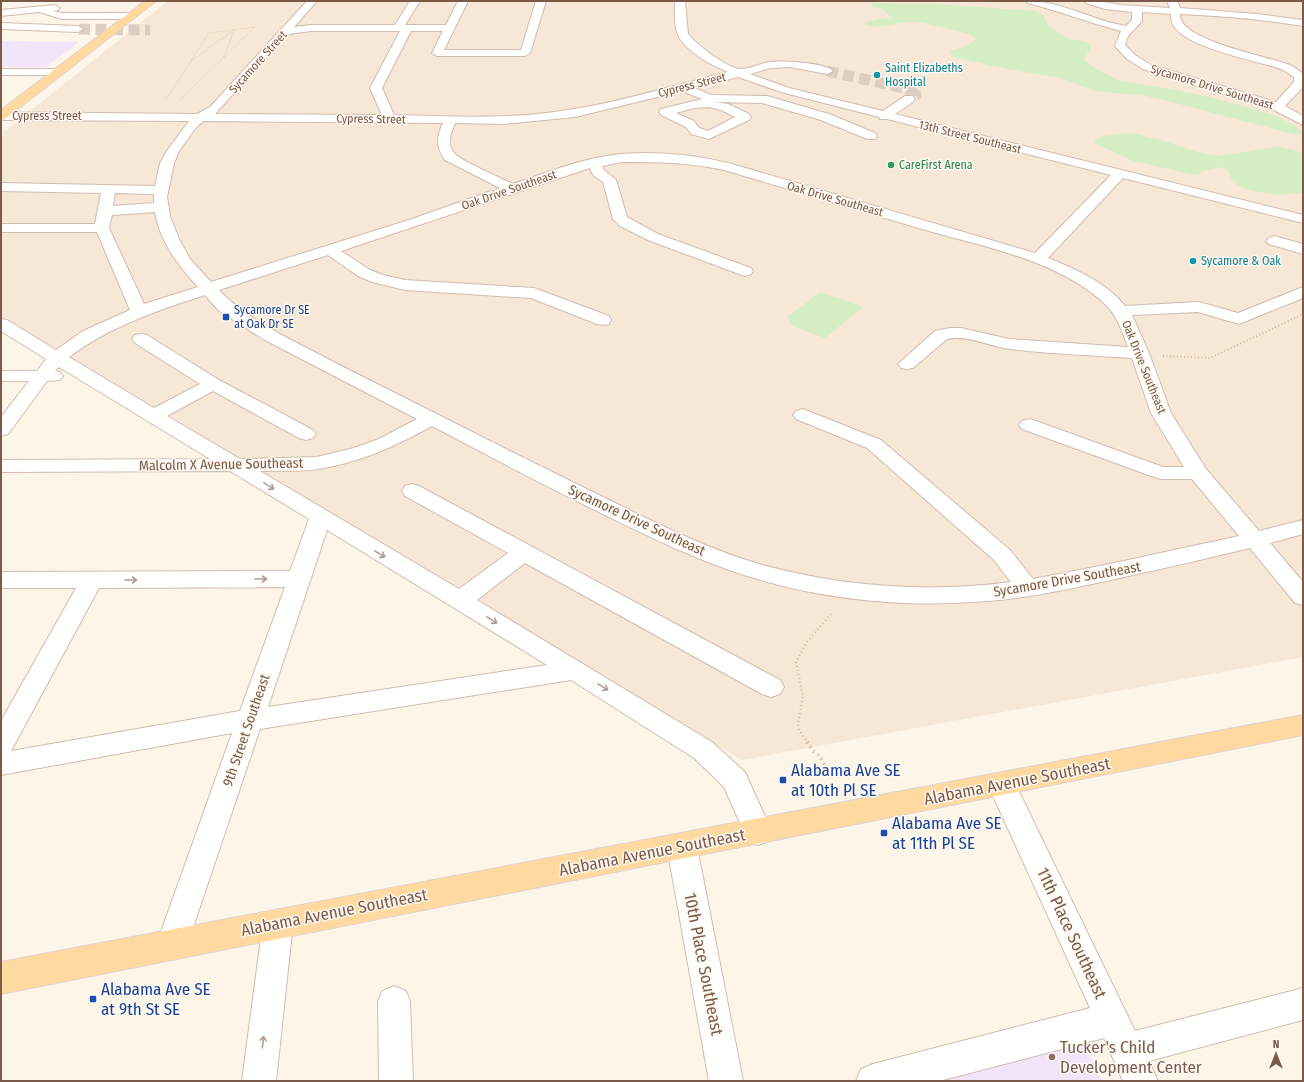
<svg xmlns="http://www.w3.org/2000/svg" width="1304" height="1082" font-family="'Fira Sans Condensed',sans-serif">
  <rect width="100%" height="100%" fill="#fef5e9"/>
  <path fill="#f6e7d6" d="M168 1H1303V657L742 760 309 504 1 319V134Z"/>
  <path fill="#f2e5fb" d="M1 41 79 42 46 67H1Z
    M1084 1041 1102 1081H946L943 1074Z"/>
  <path fill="#d6eec5" d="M873 3 936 4 1037 11 1043 15 1048 26 1069 39 1084 41 1090 44 1091 47 1084 60 1096 69 1120 81C1169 89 1212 95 1260 111 1275 116 1292 121 1303 133L1299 135 1285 132 1175 103 1146 96 1095 91 1061 78 1012 70 952 57 950 51C958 48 971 46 976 39L969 34C954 31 928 22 914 22 898 22 881 29 865 25V22L891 17 883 9 872 7Z
    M1131 133 1161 140 1197 152 1215 156 1251 151 1278 146 1300 152 1303 156V193L1279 195 1251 191 1233 183 1228 170 1220 167 1206 170 1196 175 1133 161 1093 142 1102 136Z
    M820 292 863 307 825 338 792 326 789 319 786 318Z"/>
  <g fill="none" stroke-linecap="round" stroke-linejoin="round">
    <path stroke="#ddcec1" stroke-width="11" stroke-dasharray="11 5.5" stroke-linecap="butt" d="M79 29 150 30
      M827 71 908 89 916 95 909 99"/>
    <g stroke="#d2bcac" stroke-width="2">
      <path id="minor" d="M307 1H317L294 27 311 25H395L410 1H420L405 25H446L458 1H468L444 50H521L536 1H546L530 53 525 56H437L432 53 443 31H411L382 88 394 115C445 116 496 119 547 113 608 106 668 87 728 72 713 66 682 50 677 32 674 23 675 11 675 1H685L688 34C696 44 728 69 741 69 750 69 761 63 770 62 781 60 827 63 833 71L827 74 790 67 771 68 750 74 789 88 883 111 905 96H913L915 99 913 102 895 114 1303 215V223L1123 178 1048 258C1075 269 1106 282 1125 306L1199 302 1238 313 1303 287V298L1239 324 1198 312 1132 315 1149 353 1171 413 1206 469 1259 531 1303 520V534L1270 543 1303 582V605L1295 603 1250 548C1205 559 1160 569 1115 579 1073 588 1030 598 987 601 905 608 822 600 744 575 697 560 652 538 609 517 549 488 491 457 432 426 394 447 361 462 318 469 299 472 279 470 260 471L459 589 508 553 405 496 402 491 405 486 412 484 419 486 780 680 784 687 780 694 771 697 762 694 525 563 477 600 712 742 745 772 772 832 768 841 758 845 748 841 724 787 694 758 571 680 260 729 184 954 173 958 162 954 157 943 232 733 1 775V721L76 588H1V572L290 571 309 519 230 471 1 472V460L210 459 59 367 55 371 60 372 63 376 60 380 47 381 8 434 1 436V417L29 381H1V371H37L46 359 1 331V319L7 320 56 350 83 331 130 310 97 232H1V224H95L101 193 1 191V183L155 186 160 163 167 151 189 121 1 120V112L197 114 210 107ZM311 31H400L370 88 382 115 215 114 288 34ZM738 77 781 92 879 117 880 119H887L1111 175 1035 253 732 164C696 155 659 151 622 154 585 157 548 172 513 184 503 179 459 160 454 153 446 144 451 133 455 123L503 124 575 117 682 91 702 99 661 109 659 112 661 115 686 127 691 134 709 139 749 120 751 117 749 114 728 104 714 102 762 103 821 120 867 139H875L877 136 875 133 829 114 767 96 711 95 695 88ZM708 107 721 110 735 117 708 131 699 128 694 121 676 113 694 108ZM203 121 443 123C436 138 436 147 445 160L500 188 409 220 211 282 190 259 179 239 170 216 167 197 174 163 179 151 194 130ZM622 162C659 162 687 162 724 170 792 190 861 211 929 231 985 247 1050 259 1097 297 1116 312 1120 325 1128 347L1009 339 961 328H950L935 331 898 364 901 368 907 369 913 368 947 339C967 334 990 347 1010 349 1050 354 1091 355 1132 358L1151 413 1184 467H1163L1036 421 1029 419 1022 421 1019 425 1022 429 1154 477 1161 479H1192L1239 536 1105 565 1033 579 1010 550 881 440 803 409 796 411 793 415 796 419 867 448 994 560 1011 582C930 593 845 587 766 566 711 551 658 524 607 499 539 466 472 432 405 398 369 380 333 362 297 343 270 329 240 313 219 290L328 255 358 276 372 282 405 290 531 298 597 324 603 325 609 324 611 320 609 316 534 288 405 280 383 275 370 270 341 251 590 168 593 175 603 182 613 219 620 226 648 240 739 274 745 276 751 274 753 271 751 268 658 234 627 217 616 180 604 170 602 166ZM115 193 154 194V203L113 206ZM155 212C160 242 178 265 198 287L144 304 109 228 112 215ZM205 295 218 310 263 339 417 419 379 439 354 448 317 457 240 459 167 416 213 391 299 438 306 440 313 438 316 434 313 430 219 380 147 335 141 334 135 335 132 339 135 343 200 384 154 408 69 357C109 327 158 310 205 295ZM327 530 547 665 268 707ZM285 587 240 711 11 751 99 588Z
        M1026 1C1051 1 1072 10 1096 18 1105 22 1116 24 1126 26L1132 20V12L1105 9 1086 3 1084 1H1099L1120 5 1170 8 1167 1H1177L1180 8 1257 14 1303 20V26C1262 19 1222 16 1180 14 1177 40 1270 57 1290 65 1295 67 1299 71 1303 74V87L1285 106 1303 116V125L1274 110 1143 69 1127 59 1115 46 1121 31C1090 23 1059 11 1028 3ZM1142 12 1171 14C1166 47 1261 60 1283 70 1287 72 1290 75 1294 77V82L1276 102 1151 65 1135 55 1125 45 1128 36 1142 21Z
        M55 5 60 8 58 10 53 11 62 13H130L135 16 130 19H62L39 12 1 16V10Z
        M1 23 78 26 83 29 78 32 1 29Z
        M1 69H58L64 72 58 75H1Z
        M1274 236 1303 244V254L1269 244 1266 241 1269 238Z
        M1002 773 1012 777 1135 1031 1303 988V1020L1149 1061 1158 1081H1123L1104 1038 939 1081H856L861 1069 873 1064 1090 1008 988 785 992 777Z
        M682 834 692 838 697 847 743 1081H709L667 847 672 838Z
        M278 909 289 913 293 923 276 1081H242L263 923 267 913Z
        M394 986 406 991 410 1002 413 1081H379L378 1002 382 991Z"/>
    </g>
    <g stroke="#ddd4d0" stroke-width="2">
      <path id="major" d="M145 1H156L5 119 1 120V110Z
        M1303 715V735L1 994V962Z"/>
    </g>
    <path stroke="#dbb6a0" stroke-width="1" stroke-dasharray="0.5 1.5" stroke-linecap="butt" d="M224 57 234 30
      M191 61 234 30
      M164 98H167L209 33 256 27
      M180 100 255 27"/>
    <path stroke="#dbb6a0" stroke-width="2" stroke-dasharray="1 2.5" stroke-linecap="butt" d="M1163 356 1210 358 1301 315"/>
    <path stroke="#dbb6a0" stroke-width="2.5" stroke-dasharray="1 3" stroke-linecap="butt" d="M808 743 799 730 798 724 803 697 796 662 806 643 831 614"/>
    <path stroke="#dbb6a0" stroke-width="3.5" stroke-dasharray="1.5 4" stroke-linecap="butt" d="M807 742 813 751 820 756 828 772"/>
    <use href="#minor" fill="#fff" fill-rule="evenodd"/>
    <use href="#major" fill="#ffd99f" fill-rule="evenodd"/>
  </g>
  <defs><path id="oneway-shaft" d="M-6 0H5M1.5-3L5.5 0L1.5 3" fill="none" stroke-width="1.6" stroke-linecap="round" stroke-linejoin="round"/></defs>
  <g stroke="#b09c92">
    <use href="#oneway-shaft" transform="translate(269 486) rotate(32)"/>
    <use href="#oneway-shaft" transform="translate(380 554) rotate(31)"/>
    <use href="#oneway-shaft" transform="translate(261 579)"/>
    <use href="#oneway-shaft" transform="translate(131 580)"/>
    <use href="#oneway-shaft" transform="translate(492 620) rotate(31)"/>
    <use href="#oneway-shaft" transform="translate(603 687) rotate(32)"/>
    <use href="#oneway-shaft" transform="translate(263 1042) rotate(-83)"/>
  </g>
  <g fill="#0f9aa8" stroke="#fff9f1" stroke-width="1.5">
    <circle cx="877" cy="75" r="4"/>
    <circle cx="1193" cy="261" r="4"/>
  </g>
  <circle fill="#2e9e5b" stroke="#fff9f1" stroke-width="1.5" cx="891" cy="165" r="4"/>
  <g fill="#1a4fb4" stroke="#fff9f1" stroke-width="1.5">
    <rect x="222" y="313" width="8" height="8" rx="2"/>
    <rect x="779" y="776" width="8" height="8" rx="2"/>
    <rect x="880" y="829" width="8" height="8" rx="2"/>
    <rect x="89" y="995" width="8" height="8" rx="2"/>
  </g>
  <circle fill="#8d6e63" stroke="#fff9f1" stroke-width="1.5" cx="1052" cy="1057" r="4"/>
  <g text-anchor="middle" stroke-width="3" stroke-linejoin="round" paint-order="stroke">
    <g font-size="12" fill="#7b5a49" stroke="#fff9f1">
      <text transform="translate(258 62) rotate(-48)" y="4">Sycamore Street</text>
      <text transform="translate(692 85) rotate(-14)" y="4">Cypress Street</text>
      <text transform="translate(1212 87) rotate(17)" y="4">Sycamore Drive Southeast</text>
      <text x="47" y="120">Cypress Street</text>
      <text transform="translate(371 119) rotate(1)" y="4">Cypress Street</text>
      <text transform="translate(970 137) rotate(14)" y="4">13th Street Southeast</text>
      <text transform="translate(509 190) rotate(-19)" y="4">Oak Drive Southeast</text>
      <text transform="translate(835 199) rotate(16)" y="4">Oak Drive Southeast</text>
      <text transform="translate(1144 367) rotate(68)" y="4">Oak Drive Southeast</text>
    </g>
    <g font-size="12" fill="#0d838f" stroke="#fff9f1" text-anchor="start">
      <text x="885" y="72">Saint Elizabeths<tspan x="885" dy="14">Hospital</tspan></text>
      <text x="1201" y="265">Sycamore &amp; Oak</text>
    </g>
    <g font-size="12" fill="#27864d" stroke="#fff9f1" text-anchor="start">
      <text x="899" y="169">CareFirst Arena</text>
    </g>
    <g font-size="12" fill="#164399" stroke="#fff9f1" text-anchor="start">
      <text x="234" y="314">Sycamore Dr SE<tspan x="234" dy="14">at Oak Dr SE</tspan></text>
    </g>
    <g font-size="14" fill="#7b5a49" stroke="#fff9f1">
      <text transform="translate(221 464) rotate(-1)" y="5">Malcolm X Avenue Southeast</text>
      <text transform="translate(637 520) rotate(25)" y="5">Sycamore Drive Southeast</text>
      <text transform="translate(1067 579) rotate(-10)" y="5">Sycamore Drive Southeast</text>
      <text transform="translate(246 730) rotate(-71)" y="5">9th Street Southeast</text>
    </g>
    <g font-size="17" fill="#164399" stroke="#fff9f1" text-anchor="start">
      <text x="791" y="776">Alabama Ave SE<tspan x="791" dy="20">at 10th Pl SE</tspan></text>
      <text x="892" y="829">Alabama Ave SE<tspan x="892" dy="20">at 11th Pl SE</tspan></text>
      <text x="101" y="995">Alabama Ave SE<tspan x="101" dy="20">at 9th St SE</tspan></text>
    </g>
    <g font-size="17" fill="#7b5a49" stroke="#fff9f1">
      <text transform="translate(1017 781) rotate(-11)" y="6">Alabama Avenue Southeast</text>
      <text transform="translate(652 852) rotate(-11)" y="6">Alabama Avenue Southeast</text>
      <text transform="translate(334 912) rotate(-11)" y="6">Alabama Avenue Southeast</text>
      <text transform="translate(1072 933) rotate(65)" y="6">11th Place Southeast</text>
      <text transform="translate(704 964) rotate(79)" y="6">10th Place Southeast</text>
    </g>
    <g font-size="17" fill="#785e54" stroke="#fff9f1" text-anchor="start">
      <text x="1060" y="1053">Tucker's Child<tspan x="1060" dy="20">Development Center</tspan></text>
    </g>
  </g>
  <rect width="1304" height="1082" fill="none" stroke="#7b5a49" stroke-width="4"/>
  <g transform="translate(1276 1054)" stroke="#fff9f1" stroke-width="3" paint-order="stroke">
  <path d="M0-3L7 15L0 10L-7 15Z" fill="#7b5a49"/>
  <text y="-6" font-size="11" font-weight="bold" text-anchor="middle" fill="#7b5a49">N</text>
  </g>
</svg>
